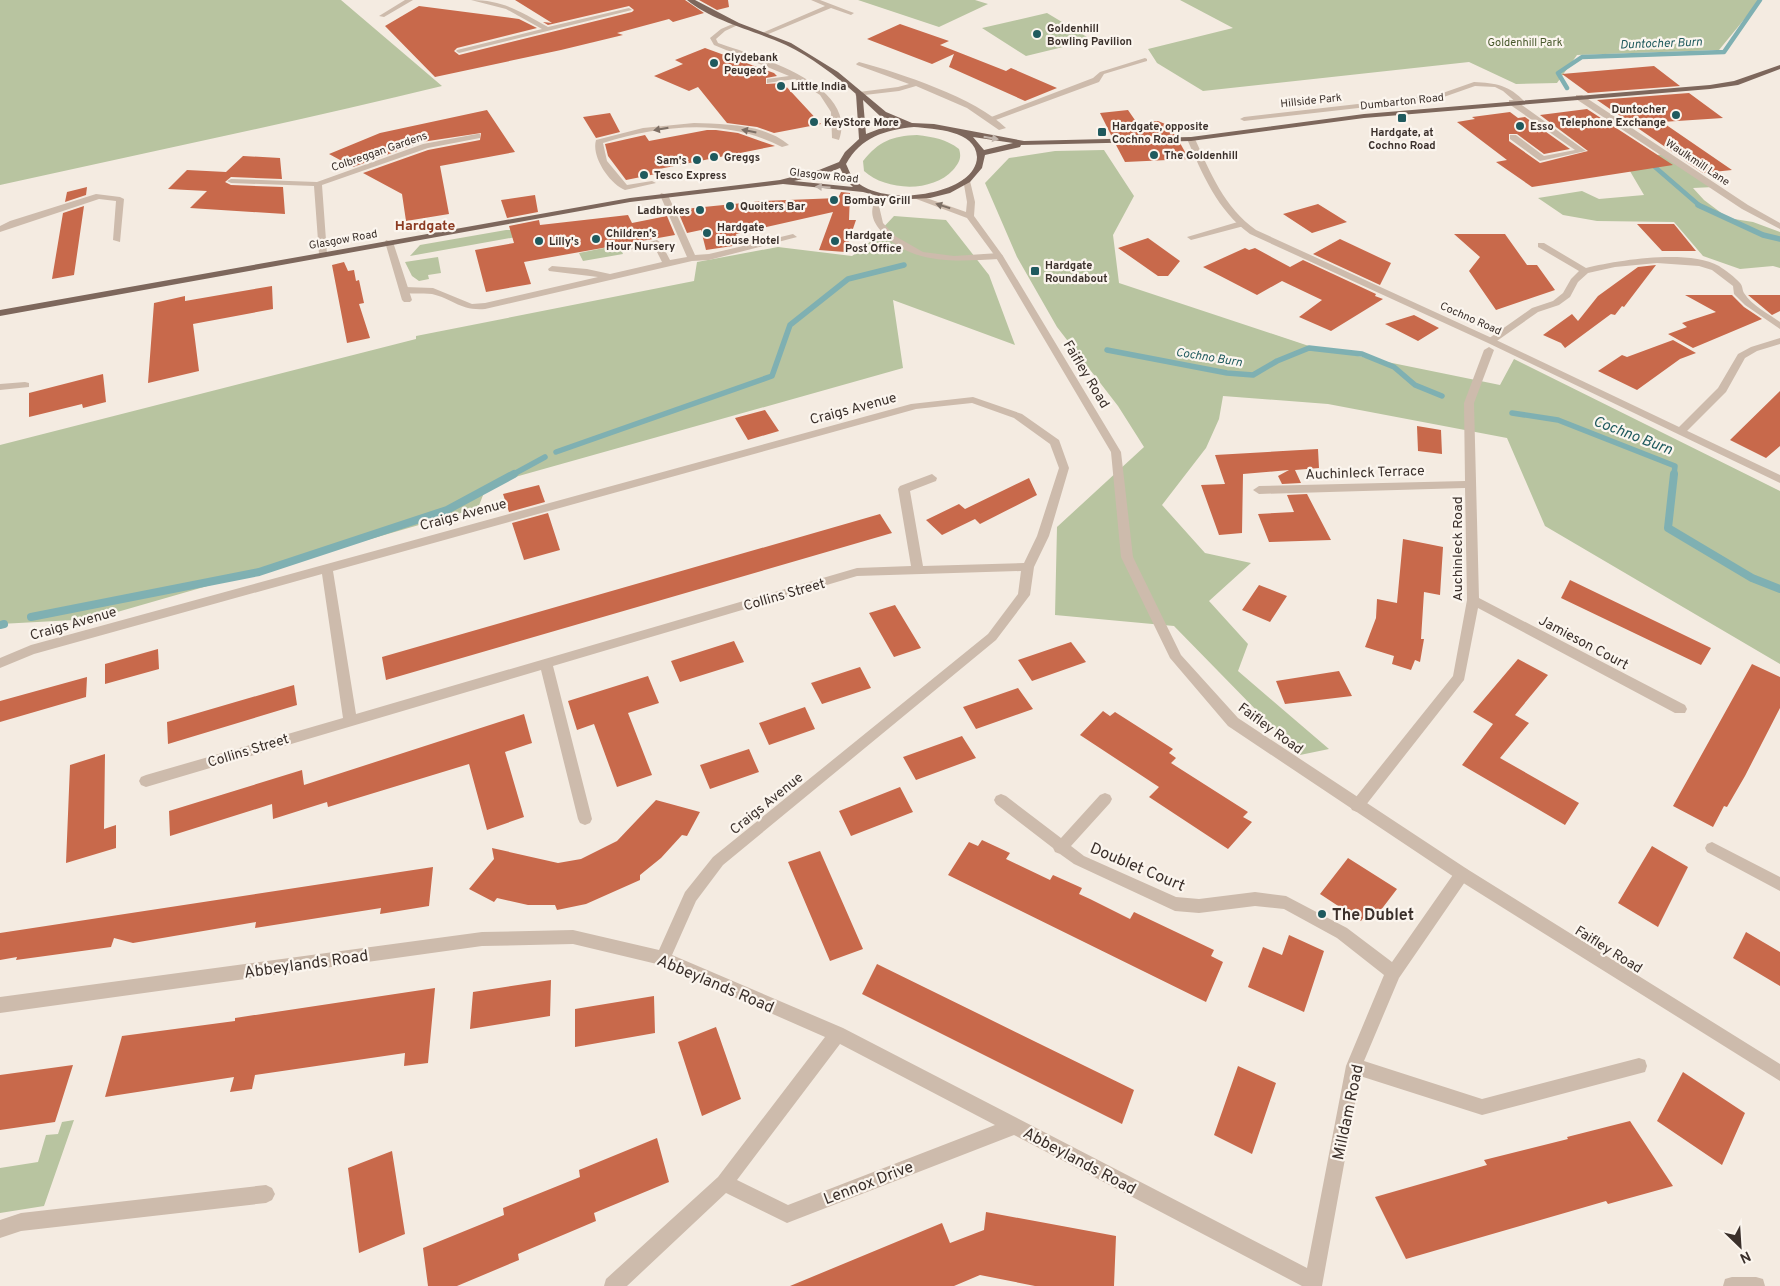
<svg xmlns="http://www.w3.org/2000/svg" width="1780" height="1286" font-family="Overpass,sans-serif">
  <rect width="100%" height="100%" fill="#f4ebe1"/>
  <path fill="#b8c4a0" d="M0 0H341L442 86C295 122 147 152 0 185Z
    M858 0H975L988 4 939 27Z
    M1180 0H1760L1719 50 1577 55 1557 83 1516 84 1469 62 1203 91 1157 63 1148 49 1233 28Z
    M1047 13 1092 40 1026 56 982 28Z
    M917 135C934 137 946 139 959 149 962 158 959 163 953 170 932 193 886 191 864 171L863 161C879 141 892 136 917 135Z
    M1104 150 1134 196 1113 235 1119 283 1309 346 1500 385 1514 359 1780 491V664L1545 526 1507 438 1328 404 1223 396 1219 419 1206 448 1162 505 1205 553 1251 563 1209 601 1248 644 1238 671 1329 749 1300 755 1174 626 1055 615 1057 527 1144 447 1118 406 1057 327 1017 257 985 183 1009 158 1055 151Z
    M1663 154 1714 187 1693 188 1704 200 1728 218 1753 222 1780 232V268L1773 266 1740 269 1703 256 1674 222 1597 221 1563 215 1538 198 1582 191 1599 199 1644 195 1624 161Z
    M894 216 946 220 989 275 1015 345 893 300 903 368 487 485 478 508 93 619 0 624V445L416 339V336L694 281 697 262 778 247 852 256 865 247Z
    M560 228 561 229 410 256 420 245 506 230Z
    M619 245 623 254 583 261 579 253Z
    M438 257 441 273 428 275 429 279 419 281 412 276 405 262Z
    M74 1120 44 1206 0 1213V1168L38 1162 46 1135 58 1134 62 1122Z"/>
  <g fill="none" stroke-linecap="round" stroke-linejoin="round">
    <path stroke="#7fb0b2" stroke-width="4.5" d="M1567 88 1558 73 1582 57 1724 52 1760 0
      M1648 161 1700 206"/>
    <path stroke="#7fb0b2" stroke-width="5.5" d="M1698 205 1763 235 1780 239
      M1107 350 1227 373 1253 375 1277 361 1309 348 1362 354 1394 367 1415 385 1442 396
      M1512 413 1558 420 1675 466 1674 475
      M556 452 772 376 790 325 848 279 904 265
      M512 475 545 457"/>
    <path stroke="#7fb0b2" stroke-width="8" d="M1674 474 1668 528 1752 578 1780 589
      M31 617 259 572 447 510 514 474
      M0 625 4 624"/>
  </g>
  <path fill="#c8694b" d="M515 0H685L704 13 673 22 669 19 617 33 623 35 561 50 435 77 385 26 419 6 519 19 537 28 457 48 454 51 459 55 632 12 634 10 629 6 548 25 543 22 552 23Z
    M699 0H728L729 7 717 10Z
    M900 24 949 41 940 45 1006 71 1011 68 1057 88 1025 101 949 67 954 54 932 64 867 39Z
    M705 48 774 73 777 76 766 78V84L783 83 821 124 774 133 757 127 727 123 698 87 689 91 654 76 683 64 675 60Z
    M1654 66 1680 86 1588 93 1562 74Z
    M1689 93 1723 118 1662 122 1732 170 1703 173 1597 100Z
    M1587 109 1673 165 1532 187 1496 162 1507 160 1457 122 1475 119 1472 117 1510 112 1518 118 1525 117 1570 149 1544 154 1517 134H1509V141L1540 163 1588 151 1540 115Z
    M487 110 515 152 440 166 449 214 406 221 402 194 363 173 428 150 480 140 481 133 422 142 353 167 329 154 380 133Z
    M1128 110 1137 123 1158 121 1170 126 1175 136 1112 137 1100 113Z
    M610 113 620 132 596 138 583 117Z
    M716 130 738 133 775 146 654 170 656 174 626 180 608 156 605 144 645 135 649 141 707 130Z
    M1180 143 1189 159 1125 162 1116 145Z
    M243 156 280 158 282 179 231 177 225 182 231 185 283 187 285 214 190 208 207 191 168 189 187 170 226 172Z
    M87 187 86 195 65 202 67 192Z
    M841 192 850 193 849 220H856L845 252 819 250 833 212 736 234 739 245 706 250 701 230 687 233 679 214 685 213 684 209 763 201 838 198Z
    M535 195 538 212 507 218 501 200Z
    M1318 204 1347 222 1312 233 1283 214Z
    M84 206 74 275 52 279 63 213Z
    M628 215 632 223 667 216 675 235 524 262 531 284 486 292 475 250 514 243 509 226 539 220 540 225Z
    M1637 224H1674L1696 251H1662Z
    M1454 234H1505L1527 265H1537L1555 290 1496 310 1469 271 1480 257Z
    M1148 238 1180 261 1168 276H1158L1118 248Z
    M1340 239 1391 263 1380 285 1313 254Z
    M1245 248 1249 250 1255 248 1290 267 1303 260 1376 294 1375 296 1383 299 1331 331 1299 317 1322 300 1282 281 1257 295 1203 267Z
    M344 262 348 271 354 270 356 281 359 280 364 303 359 304 370 338 347 343 332 265Z
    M1656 265 1624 307 1622 306 1615 315 1611 314 1565 348 1561 343 1543 335 1572 314 1578 321 1598 296 1638 267Z
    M272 286 273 309 193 324 199 371 148 383 154 303 185 296V301Z
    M1685 295H1732L1744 307 1762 319 1693 348 1668 334 1687 327 1682 323 1716 312Z
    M1748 295H1780V311L1772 315Z
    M1414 315 1439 328 1418 341 1385 324Z
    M1673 340 1696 353 1680 359 1637 390 1598 371 1622 355 1627 357Z
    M103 374 106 402 83 408 82 404 29 417V393Z
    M1780 391V446L1766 458 1730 440Z
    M765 410 779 431 748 440 735 418Z
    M1417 426 1441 430 1442 454 1418 451Z
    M1318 449 1319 468 1295 470 1301 483 1282 484 1278 476 1289 470 1243 474 1242 533 1219 535 1201 485 1225 484 1215 455Z
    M1029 478 1037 495 980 524 975 519 942 535 926 520 959 504 965 509Z
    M539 485 545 502 509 512 503 494Z
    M1307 494 1331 540 1269 542 1258 514 1294 512 1287 495Z
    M548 513 560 550 524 560 512 523Z
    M880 514 892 533 386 680 382 657Z
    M1403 539 1443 547 1440 595 1424 592 1421 639H1424L1420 662 1415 660 1411 670 1392 664 1394 656 1365 647 1376 618 1377 599 1397 603Z
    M1570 580 1711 648 1701 665 1561 598Z
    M1259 585 1287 596 1270 622 1242 610Z
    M895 605 921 648 894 657 869 613Z
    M734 641 744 662 680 682 671 661Z
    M1071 642 1086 662 1032 681 1018 660Z
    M158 649 159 669 105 684V664Z
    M1518 659 1548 675 1515 715 1529 723 1500 758 1579 803 1565 825 1462 765 1493 724 1473 712Z
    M1752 664 1780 677V708L1745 776 1727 807 1724 806 1713 827 1673 806Z
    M860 667 871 688 822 704 811 683Z
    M1339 671 1352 696 1285 704 1276 681Z
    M648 676 659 703 628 713 652 775 617 787 594 724 577 730 568 701Z
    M87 677 86 697 0 722V701Z
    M294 685 297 705 168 744 167 722Z
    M1018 688 1033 709 976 729 963 707Z
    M805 707 815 729 769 745 759 723Z
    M1103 711 1110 716 1115 712 1173 749 1169 753 1176 758 1171 763 1248 812 1243 817 1252 822 1228 849 1149 797 1159 787 1080 735Z
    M524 714 532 743 505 752 524 817 487 830 469 764 328 807 327 802 273 819 272 804 170 836 169 811 302 770 304 785Z
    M962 736 976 758 916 780 903 757Z
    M749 749 759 772 710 789 700 765Z
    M105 754 104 829 116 825V848L66 863 70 765Z
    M900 787 913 812 851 836 839 811Z
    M656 800 700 812 687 836 682 835 661 858 640 875V880L586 904 557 910 555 905H528L497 898 494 902 469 889 494 859 492 848 558 863 581 859 617 841Z
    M982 840 1010 853 1006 859 1050 880 1053 875 1082 888 1079 894 1090 899 1130 919 1134 912 1214 950 1211 956 1223 962 1206 1002 948 875 969 842 978 846Z
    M1652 846 1688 867 1658 927 1618 903Z
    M820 851 863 949 830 961 788 862Z
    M1348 858 1397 889 1374 919 1366 914 1361 921 1320 894Z
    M433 867 429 906 380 914 381 908 255 928 256 922 133 943 114 938 111 947 16 960 17 957 0 960V933Z
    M1746 932 1780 952V986L1733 958Z
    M1289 935 1324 951 1304 1012 1248 987 1263 947 1282 955Z
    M877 964 1134 1090 1122 1124 862 994Z
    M551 980 550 1016 470 1029 473 992Z
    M435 988 428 1063 404 1066 405 1053 255 1075 252 1089 230 1092 234 1077 105 1097 122 1036 235 1021V1018Z
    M654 996 655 1033 575 1047V1009Z
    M716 1027 741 1099 702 1116 678 1042Z
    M73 1065 55 1122 0 1130V1075Z
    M1238 1066 1276 1083 1252 1154 1214 1135Z
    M1683 1072 1745 1113 1722 1165 1657 1121Z
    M1630 1121 1673 1186 1608 1204 1606 1201 1406 1259 1375 1197 1487 1165 1484 1160 1568 1139 1567 1137Z
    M657 1138 669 1182 594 1213 596 1221 518 1254 519 1260 457 1286H428L423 1248 504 1215 503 1208 580 1177 579 1170Z
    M392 1151 405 1234 359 1253 348 1168Z
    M986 1212 1116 1236 1114 1286H1035L980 1275 954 1286H790L942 1223 950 1243 984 1230Z"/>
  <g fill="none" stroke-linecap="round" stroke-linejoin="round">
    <path fill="#cdbbac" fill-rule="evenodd" d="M1145 58 1147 59V61L1104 74 1099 82 993 121 986 119 1093 78 1100 72Z
      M1576 95H1582L1748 205 1780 223V229L1742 209 1576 99Z
      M1509 100H1515L1586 151 1540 161 1510 139V135H1516L1544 156 1575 150 1509 104Z
      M694 123C724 124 765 124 789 145L782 147C726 118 662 125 603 143L607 161 627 185 652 181 656 183 625 190C610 184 591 157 596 140L643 128Z
      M661 193 668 195 695 255 709 254 793 234 797 237 709 260 692 261 485 309C460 311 453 299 432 294 422 292 408 296 400 290L405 287 433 288 472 304 485 303 598 277 549 271 548 269 552 266 587 269 610 274 662 262 654 246 628 250 627 248 657 240 661 243 670 260 687 257 660 195Z
      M873 206H879L883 223 895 236 923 252 954 256 999 253 1003 256 999 259C959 261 913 266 883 233 876 226 870 217 873 206Z
      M266 1185 272 1188 275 1194 272 1200 266 1203 21 1231 0 1238V1220L21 1213Z"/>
    <path fill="#cdbbac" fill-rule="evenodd" d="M405 0H413L384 17 379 16Z
      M471 0C504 0 521 12 548 27L629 8 632 10 459 53 456 51 457 50 542 29 506 9Z
      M811 0H820L854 13 851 15 831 8 766 35H762V33L825 6Z
      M735 23 740 24 725 31 716 39 718 43C755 56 859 84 839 140L832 138 831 112 820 95 795 79 767 83V79L789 76 714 45 710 38 721 29Z
      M859 62C900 73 976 98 1006 128L999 130 967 108 916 86 899 91 856 96 855 94 859 92 898 87 909 84 857 65 856 64Z
      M1474 82C1496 83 1509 85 1525 102L1518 104 1503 91 1495 87 1475 86 1438 99 1244 121 1240 119 1244 117 1437 95Z
      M477 134H480V138L428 148 322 185 327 254 323 257 319 254 314 186 231 183 227 181 231 179 317 182 423 144Z
      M96 194 120 197 124 199 120 242 113 240 116 201 99 199 0 232V226L10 221Z
      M1241 221 1244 222V226L1191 240 1187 237Z
      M386 240 393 242 412 300 410 302H404L402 300 385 242Z
      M1538 243H1544L1586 268C1619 260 1688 249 1719 266 1725 270 1735 277 1740 283 1743 286 1742 290 1744 293 1751 305 1769 314 1780 322V329L1745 305 1734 294 1733 286 1712 270 1699 266 1657 263 1615 267 1588 273 1578 282 1570 297 1559 305 1538 312 1494 343H1488V339L1532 308 1553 301 1563 293 1571 279 1579 271 1538 247Z
      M1780 338V344L1757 351 1745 358 1726 392 1685 433H1677V429L1718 388 1738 354 1751 347Z
      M1489 347 1494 350 1474 403 1479 598 1685 705 1687 709 1685 713H1675L1478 608 1464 680 1362 810 1357 812 1352 810 1350 806 1352 802 1453 676 1467 600 1465 488 1259 494 1253 490 1259 486 1465 481 1464 403 1484 350Z
      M25 382 29 383V387L0 390V384Z
      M973 397 1022 414 1059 440 1069 468 1049 536 1034 567 1030 595 996 640 723 865 696 901 672 955 843 1028 1307 1268 1346 1066 1384 975 1337 938 1284 909 1255 906 1199 913 1175 911 1074 864 1060 854 1055 852 1053 848 996 804 994 800 996 796 1001 794 1006 796 1061 838 1100 795 1105 793 1110 795 1112 799 1110 803 1071 846 1084 856 1176 897 1199 899 1255 892 1286 896 1347 928 1392 962 1457 869 1462 868 1467 869 1469 874 1467 879 1399 978 1364 1061 1482 1099 1639 1058 1645 1060 1647 1066 1645 1072 1482 1115 1360 1076 1322 1286H1302L1014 1135 787 1223 726 1193 627 1286H604L606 1279 718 1177 825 1037 661 965 573 944 482 946 0 1013V997L482 932 573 930 659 950 685 892 713 857 988 634 1018 594 1021 571 857 576 553 666 592 819 590 823 585 825 580 823 578 819 541 670 146 787 141 785 139 781 141 777 146 775 343 718 322 574 34 654 0 668V658L31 645 911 404ZM972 403 1014 418 1050 444 1059 468 1037 536 1024 563 923 566 910 491 936 481 937 478 932 474 900 486 898 489 911 566 857 568 356 714 333 571 916 409ZM840 1044 995 1125 788 1205 737 1180Z
      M1712 842 1780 877V891L1707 852 1705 848 1707 844Z
      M1732 1277H1756L1763 1279 1765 1286H1723L1725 1279Z"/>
    <path fill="#cdbbac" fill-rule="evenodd" d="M1188 137 1195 139C1211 174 1224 207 1256 230L1494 339 1780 475V483L1488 343 1250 234C1217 210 1203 175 1187 139Z
      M963 179 970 181 975 202 974 216 1003 256 1121 452 1133 557 1181 655 1238 718 1467 869 1780 1064V1081L1457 879 1228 726 1170 658 1121 557 1111 452 995 256 967 218 911 197 918 195 966 212 967 202Z"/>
    <path fill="#7d675c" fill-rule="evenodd" d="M687 0H695L739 23 791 43 838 72 886 112 912 123 934 124 1024 141 1191 137 1364 114 1710 85 1734 81 1780 65V69L1738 85 1710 89 1364 118 1191 141 1021 145 1020 147 985 155 982 168 970 182 950 193 930 198 893 200 863 192 783 184 630 202 0 316V310L630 198 780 180 819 170 839 162 845 152 859 139 856 94C835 75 811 57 786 45 756 31 712 21 687 0ZM863 100 880 116 902 124 879 129 866 134ZM914 127C934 129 976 130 977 157 977 166 971 174 964 179 939 198 875 204 853 178 850 174 848 168 846 164 861 137 885 130 914 127ZM973 137 1013 143 984 150ZM840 168 846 180 853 187 794 181 825 174Z"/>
  </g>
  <defs><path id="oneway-solid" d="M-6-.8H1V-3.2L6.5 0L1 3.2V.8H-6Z" transform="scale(1.25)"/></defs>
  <g fill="#7d6f65">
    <use href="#oneway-solid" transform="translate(661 129) rotate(170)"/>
    <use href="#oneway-solid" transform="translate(749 131) rotate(-169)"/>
    <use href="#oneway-solid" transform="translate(943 206) rotate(-163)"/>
  </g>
  <g fill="#c2b5ac">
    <use href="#oneway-solid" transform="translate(991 138) rotate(9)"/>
    <use href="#oneway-solid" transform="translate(823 187) rotate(-176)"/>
  </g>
  <g fill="#1f5a5e" stroke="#fbf5ee" stroke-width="2">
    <circle cx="1037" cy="34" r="5"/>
    <circle cx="714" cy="63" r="5"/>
    <circle cx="781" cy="86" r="5"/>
    <circle cx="1676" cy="115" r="5"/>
    <rect x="1397" y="113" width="10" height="10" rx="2.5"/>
    <circle cx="814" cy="122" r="5"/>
    <circle cx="1520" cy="126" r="5"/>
    <rect x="1097" y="127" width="10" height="10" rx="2.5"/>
    <circle cx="1154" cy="155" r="5"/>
    <circle cx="714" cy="157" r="5"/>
    <circle cx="697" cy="160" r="5"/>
    <circle cx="644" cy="175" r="5"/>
    <circle cx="834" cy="200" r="5"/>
    <circle cx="730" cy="206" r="5"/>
    <circle cx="700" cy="210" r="5"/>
    <circle cx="707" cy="233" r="5"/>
    <circle cx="596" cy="239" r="5"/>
    <circle cx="539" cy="241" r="5"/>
    <circle cx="835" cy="241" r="5"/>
    <rect x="1030" y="266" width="10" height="10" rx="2.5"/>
    <circle cx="1322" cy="914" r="5"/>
  </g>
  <g text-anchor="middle" stroke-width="4.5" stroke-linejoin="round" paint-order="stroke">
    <g font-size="11" font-weight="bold" fill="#3b302b" stroke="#fbf5ee" text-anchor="start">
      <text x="1047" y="32">Goldenhill<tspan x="1047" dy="13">Bowling Pavilion</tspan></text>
      <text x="724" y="61">Clydebank<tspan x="724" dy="13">Peugeot</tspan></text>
      <text x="791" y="90">Little India</text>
      <text x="1666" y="113" text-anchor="end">Duntocher<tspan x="1666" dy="13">Telephone Exchange</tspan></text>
      <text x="824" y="126">KeyStore More</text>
      <text x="1112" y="130">Hardgate, opposite<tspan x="1112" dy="13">Cochno Road</tspan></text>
      <text x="1530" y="130">Esso</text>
      <text x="1402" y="136" text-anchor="middle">Hardgate, at<tspan x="1402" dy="13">Cochno Road</tspan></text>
      <text x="1164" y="159">The Goldenhill</text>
      <text x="724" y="161">Greggs</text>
      <text x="687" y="164" text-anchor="end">Sam's</text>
      <text x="654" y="179">Tesco Express</text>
      <text x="844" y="204">Bombay Grill</text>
      <text x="740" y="210">Quoiters Bar</text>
      <text x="690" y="214" text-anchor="end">Ladbrokes</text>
      <text x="717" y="231">Hardgate<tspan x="717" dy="13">House Hotel</tspan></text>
      <text x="606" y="237">Children’s<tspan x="606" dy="13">Hour Nursery</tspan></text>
      <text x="845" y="239">Hardgate<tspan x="845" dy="13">Post Office</tspan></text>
      <text x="549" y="245">Lilly's</text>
      <text x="1045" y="269">Hardgate<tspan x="1045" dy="13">Roundabout</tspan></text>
    </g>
    <g font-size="11" fill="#4a5a2e" stroke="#fbf5ee">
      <text x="1525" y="46">Goldenhill Park</text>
    </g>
    <g font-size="11" fill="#3b302b" stroke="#fbf5ee">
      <text transform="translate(1311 100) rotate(-6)" y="4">Hillside Park</text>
      <text transform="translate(1402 101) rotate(-6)" y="4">Dumbarton Road</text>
      <text transform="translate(379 151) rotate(-19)" y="4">Colbreggan Gardens</text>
      <text transform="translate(1698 162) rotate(34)" y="4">Waulkmill Lane</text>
      <text transform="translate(824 175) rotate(6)" y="4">Glasgow Road</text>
      <text transform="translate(343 239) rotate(-10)" y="4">Glasgow Road</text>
      <text transform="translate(1471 318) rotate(24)" y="4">Cochno Road</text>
    </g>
    <g font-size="12" font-style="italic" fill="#1f5a5e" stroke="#fbf5ee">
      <text transform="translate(1661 43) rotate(-2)" y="4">Duntocher Burn</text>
      <text transform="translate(1209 357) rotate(9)" y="4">Cochno Burn</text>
    </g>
    <g font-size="14" font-weight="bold" fill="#8c3b22" stroke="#fbf5ee">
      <text x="425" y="230">Hardgate</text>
    </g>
    <g font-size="14" fill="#3b302b" stroke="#fbf5ee">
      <text transform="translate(1087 374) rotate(59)" y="5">Faifley Road</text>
      <text transform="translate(853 408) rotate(-15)" y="5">Craigs Avenue</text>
      <text transform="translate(1365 472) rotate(-2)" y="5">Auchinleck Terrace</text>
      <text transform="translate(463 514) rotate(-15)" y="5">Craigs Avenue</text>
      <text transform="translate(1457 549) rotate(-90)" y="5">Auchinleck Road</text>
      <text transform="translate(784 594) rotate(-16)" y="5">Collins Street</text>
      <text transform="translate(73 623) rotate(-16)" y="5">Craigs Avenue</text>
      <text transform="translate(1584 642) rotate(28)" y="5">Jamieson Court</text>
      <text transform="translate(1271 728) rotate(36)" y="5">Faifley Road</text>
      <text transform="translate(248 750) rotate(-17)" y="5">Collins Street</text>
      <text transform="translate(766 803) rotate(-39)" y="5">Craigs Avenue</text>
      <text transform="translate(1609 949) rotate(32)" y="5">Faifley Road</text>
    </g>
    <g font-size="15" font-style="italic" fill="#1f5a5e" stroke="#fbf5ee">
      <text transform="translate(1633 435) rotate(21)" y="5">Cochno Burn</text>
    </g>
    <g font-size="16" fill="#3b302b" stroke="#fbf5ee">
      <text transform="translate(1138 866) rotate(23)" y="6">Doublet Court</text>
      <text transform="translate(306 963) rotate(-8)" y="6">Abbeylands Road</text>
      <text transform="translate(716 983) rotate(23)" y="6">Abbeylands Road</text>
      <text transform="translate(1347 1112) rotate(-78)" y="6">Milldam Road</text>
      <text transform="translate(1080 1160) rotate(28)" y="6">Abbeylands Road</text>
      <text transform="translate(868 1182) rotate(-21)" y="6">Lennox Drive</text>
    </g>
    <g font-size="16" font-weight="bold" fill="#3b302b" stroke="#fbf5ee" text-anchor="start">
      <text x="1332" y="920">The Dublet</text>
    </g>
  </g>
  <g transform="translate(1740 1246) rotate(155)" stroke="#fbf5ee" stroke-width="4" paint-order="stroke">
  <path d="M0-4L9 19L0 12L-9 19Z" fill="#3b302b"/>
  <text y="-8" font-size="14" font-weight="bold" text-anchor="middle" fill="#3b302b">N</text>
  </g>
</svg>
